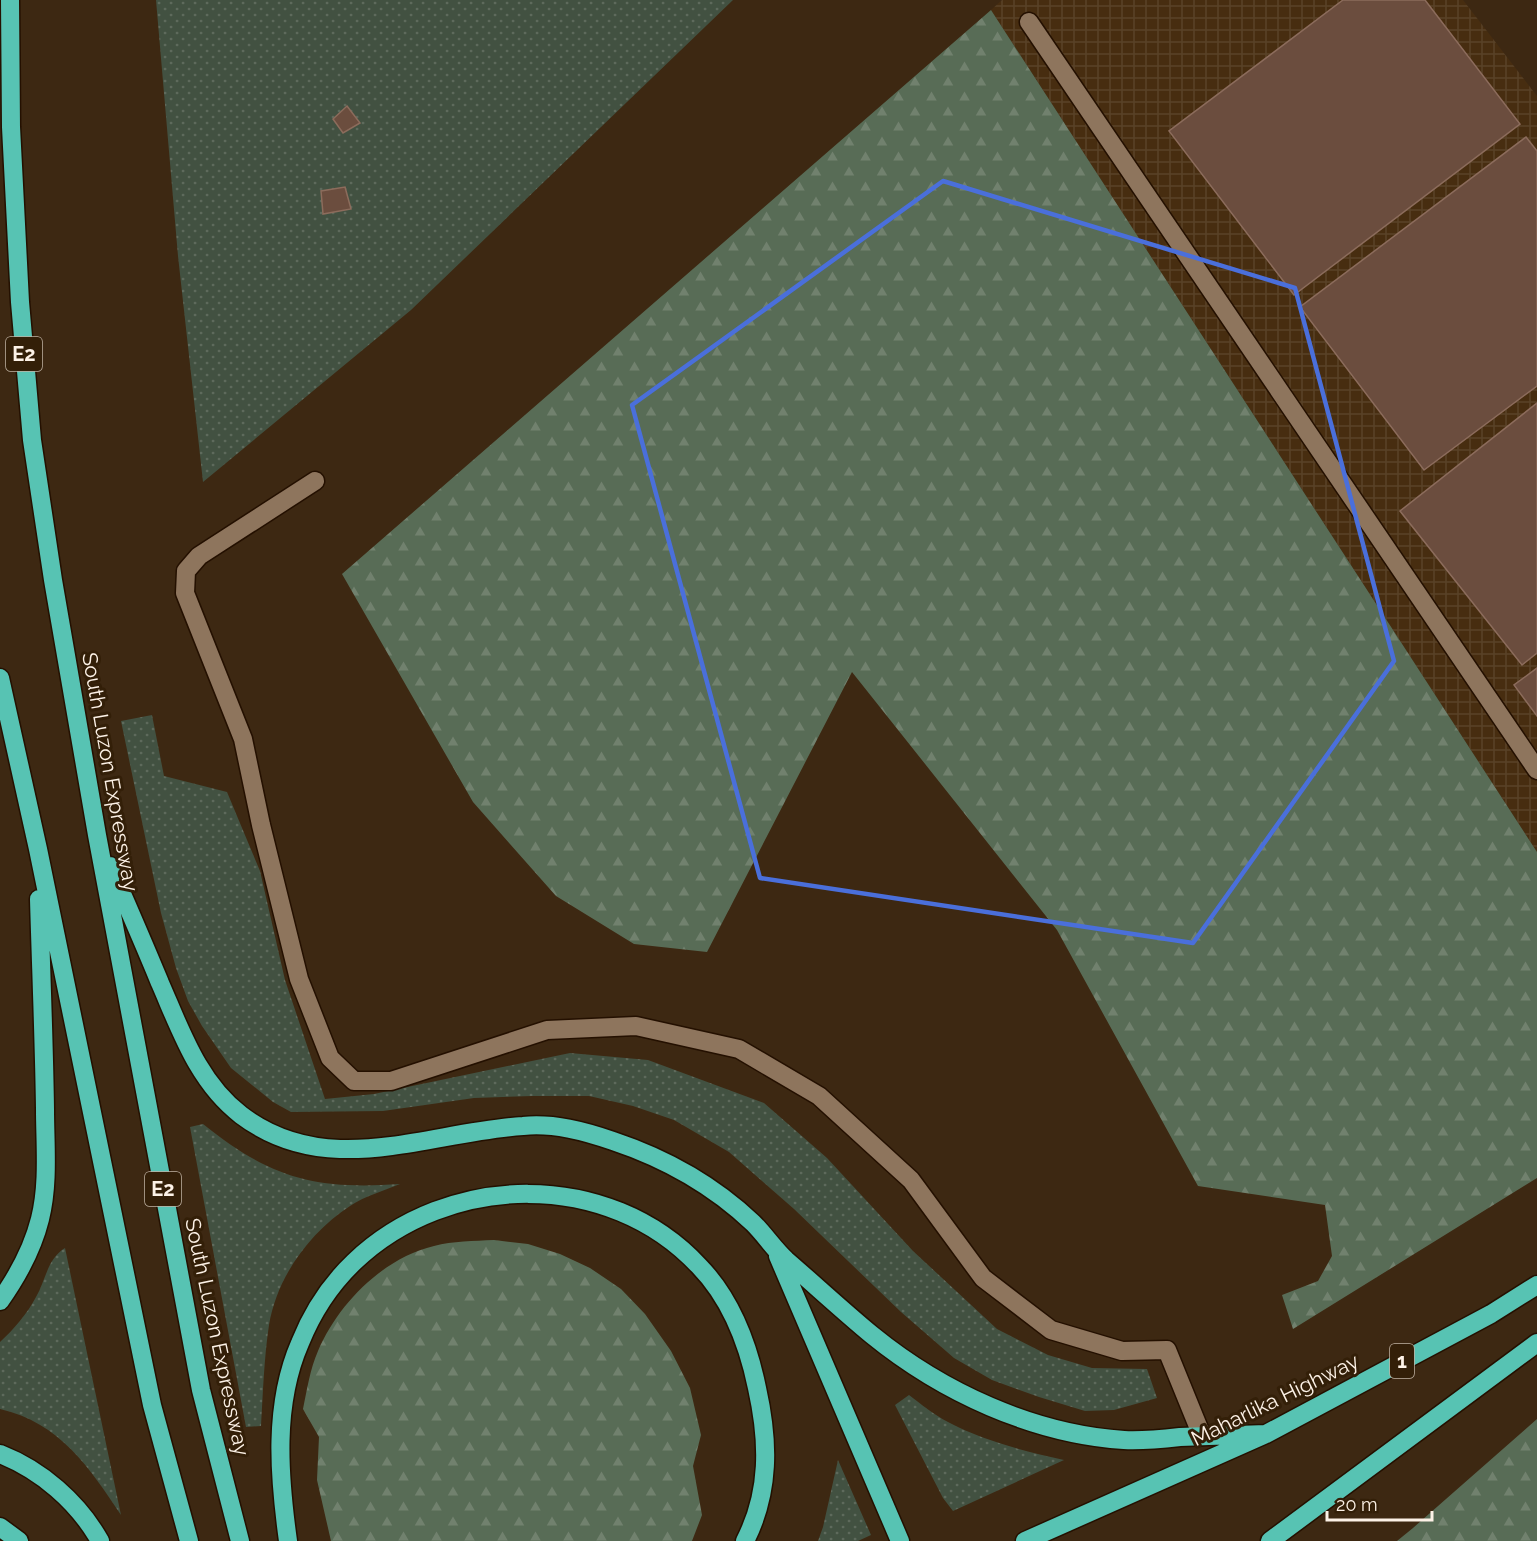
<svg xmlns="http://www.w3.org/2000/svg" width="1537" height="1541" font-family="Raleway,sans-serif">
  <defs>
    <pattern id="industrial-grid" width="8" height="8" patternUnits="userSpaceOnUse" patternTransform="scale(1.5)"><rect width="8" height="8" fill="#472d10"/><path d="M0 4h8M4 0v8" fill="none" stroke="#594227"/></pattern>
    <pattern id="grass-dots" width="8" height="8" patternUnits="userSpaceOnUse" patternTransform="scale(1.5)"><rect width="8" height="8" fill="#425141"/><path d="M2 2h.1M6 6h.1" fill="none" stroke="#5e6a5c" stroke-width="1.8" stroke-linecap="round"/></pattern>
    <pattern id="forest-firs" width="22" height="20" patternUnits="userSpaceOnUse" patternTransform="scale(1.5)"><rect width="22" height="20" fill="#586c56"/><path d="M5 1l3.5 6h-7zM16 11l3.5 6h-7z" fill="#71816e"/></pattern>
  </defs>
  <rect width="100%" height="100%" fill="#3d2812"/>
  <path fill="url(#industrial-grid)" d="M1002 0H1463L1537 96V852L991 10Z"/>
  <path fill="url(#grass-dots)" d="M156 0H733L411 310 203 482 178 256Z
    M152 715 164 776 227 792 260 871 285 980 325 1099 374 1094 570 1053 648 1060 764 1103 827 1158 913 1251 997 1329 1048 1355 1092 1368 1147 1369 1157 1398 1114 1410 1085 1411 1039 1397 992 1380 954 1358 901 1312 794 1209 729 1152 674 1120 633 1106 589 1096H532L474 1098 383 1111 291 1112 273 1102 231 1068 202 1026 188 1001 176 968 161 913 121 721Z
    M203 1124C270 1178 315 1190 400 1184 383 1191 365 1196 350 1206 309 1233 277 1277 269 1325 264 1358 263 1393 261 1426L246 1427 190 1127Z
    M65 1248 121 1515C89 1467 60 1423 0 1409V1342C14 1329 27 1314 36 1297 46 1280 47 1259 65 1248Z
    M909 1395C921 1404 934 1415 948 1422 984 1441 1024 1451 1064 1460L953 1511 943 1498 895 1405Z
    M838 1460 871 1535 858 1541H818L823 1527Z"/>
  <path fill="url(#forest-firs)" d="M991 10 1537 852V1178L1293 1329 1282 1295 1318 1281 1332 1256 1325 1205 1198 1186 1057 930 852 672 707 952 634 944 556 896 473 802 342 574Z
    M494 1240 528 1244 560 1254 590 1268 621 1289 645 1314 671 1351 690 1388 701 1435 693 1466 702 1515 692 1541H331L317 1480 319 1437 303 1409C307 1390 310 1369 318 1351 338 1304 383 1258 434 1246 453 1241 474 1241 494 1240Z
    M1537 1419V1541H1397L1413 1528Z"/>
  <path fill="#6b4d3e" stroke="#8c6c5c" stroke-width="1.5" d="M1343 0H1425L1520 124 1294 295 1169 131Z
    M347 106 360 123 343 133 333 119Z
    M1526 137 1537 151V386L1424 470 1300 307Z
    M345 187 351 209 323 214 321 191Z
    M1537 403V653L1522 665 1400 511Z
    M1537 668V716L1514 685Z"/>
  <g fill="none" stroke-linecap="round" stroke-linejoin="round">
    <g stroke="#241000" stroke-width="21">
      <path id="minor" d="M1029 22 1537 770
        M315 481 199 556 186 571 185 593 243 739 261 825 299 979 330 1058 354 1081H391L547 1030 636 1026 739 1049 819 1096 911 1180 983 1278 1051 1330 1122 1351 1167 1350 1202 1436"/>
    </g>
    <g stroke="#241000" stroke-width="21">
      <path id="highway" d="M10 0 11 127 20 302 32 440 53 580 97 835 201 1390 240 1541
        M0 678 38 849 152 1405 189 1541
        M110 866C127 905 144 944 160 983 181 1031 198 1082 241 1115 328 1181 427 1132 523 1126 554 1123 584 1131 613 1141 664 1158 714 1186 753 1223 765 1235 774 1249 786 1260 815 1285 843 1311 872 1335 942 1392 1033 1434 1124 1440 1142 1441 1162 1439 1180 1437 1209 1436 1237 1435 1266 1434
        M778 1256 900 1541
        M0 1301C17 1277 33 1247 40 1219 49 1183 45 1145 45 1109 44 1039 41 969 39 899
        M0 1454C41 1470 78 1502 100 1541
        M0 1527 19 1541
        M288 1541C279 1476 273 1405 300 1343 312 1313 331 1284 354 1262 448 1172 609 1169 699 1266 731 1299 748 1344 757 1388 769 1442 770 1492 745 1541
        M1025 1541 1266 1434 1491 1314 1537 1285
        M1270 1541 1537 1343"/>
    </g>
    <use href="#minor" stroke="#8e755d" stroke-width="18"/>
    <use href="#highway" stroke="#57c3b3" stroke-width="18"/>
  </g>
  <path fill="none" stroke="#4a6fdb" stroke-width="4.5" stroke-linejoin="round" d="M943 181 1295 288 1394 661 1193 943 760 878 632 405Z"/>
  <g text-anchor="middle" stroke-width="6" stroke-linejoin="round" paint-order="stroke">
    <g fill="#331f08" stroke="#c0b3a4" stroke-width="1.5">
      <rect x="6" y="337" width="36" height="34" rx="4.5"/>
      <rect x="145" y="1172" width="36" height="34" rx="4.5"/>
      <rect x="1390" y="1344" width="24" height="34" rx="4.5"/>
    </g>
    <g font-size="20" font-weight="bold" fill="#fdf2e7">
      <text x="24" y="361">E2</text>
      <text x="163" y="1196">E2</text>
      <text x="1402" y="1368">1</text>
    </g>
    <g font-size="21" fill="#fdf2e7" stroke="#331f08">
      <text transform="translate(110 772) rotate(80)" y="7">South Luzon Expressway</text>
      <text transform="translate(217 1337) rotate(78)" y="7">South Luzon Expressway</text>
      <text transform="translate(1275 1400) rotate(-26)" y="7">Maharlika Highway</text>
    </g>
  </g>
  <path d="M1327 1511v9h105v-9" fill="none" stroke="#fdf2e7" stroke-width="3"/>
  <text x="1336" y="1511" font-size="18" fill="#fdf2e7" stroke="#331f08" stroke-width="4.5" paint-order="stroke">20 m</text>
</svg>
